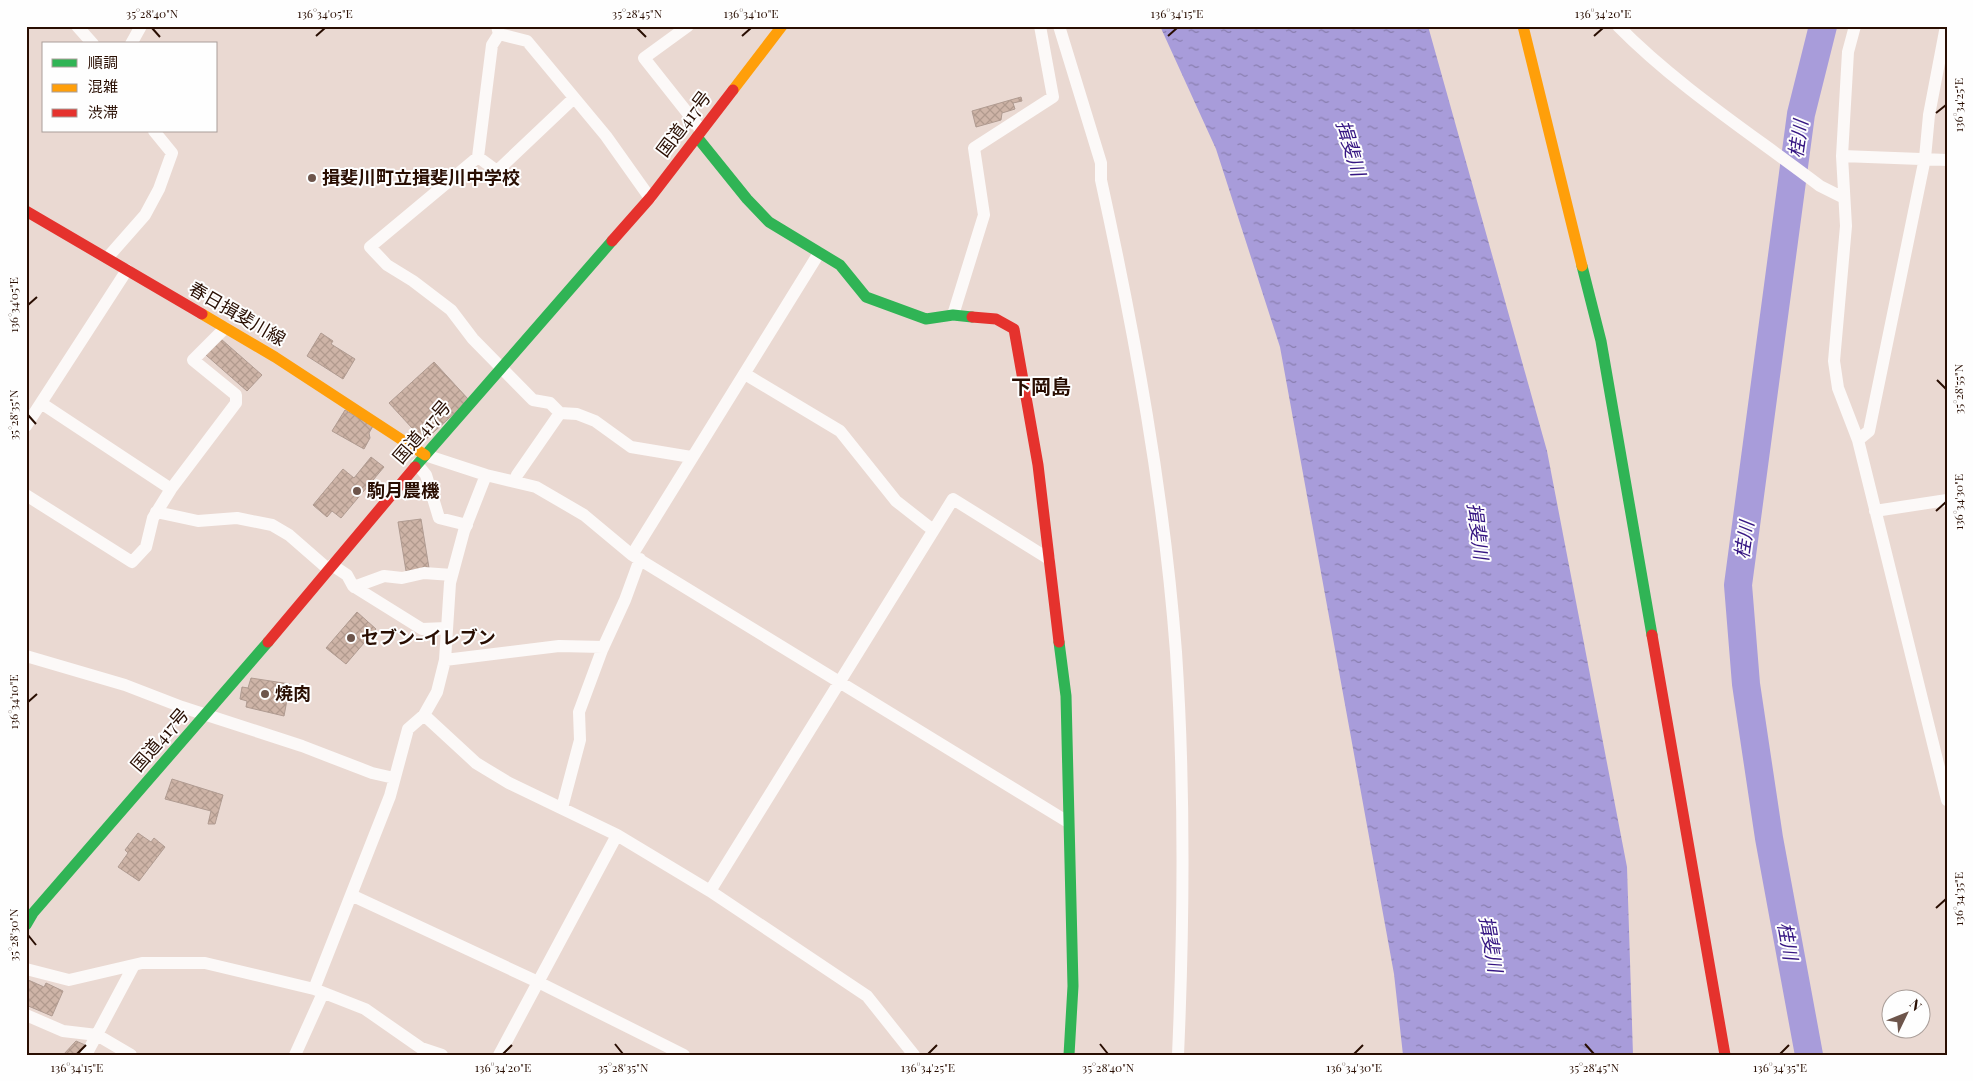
<svg xmlns="http://www.w3.org/2000/svg" width="1973" height="1081" font-family="'Playfair Display','Noto Sans JP',serif">
  <defs>
    <pattern id="water-ripples" width="26" height="14" patternUnits="userSpaceOnUse" patternTransform="scale(1.25)"><rect width="26" height="14" fill="#a89cda"/><path d="M2 4q2-2 4 0t4 0M15 11q2-2 4 0t4 0" fill="none" stroke="#897eaf"/></pattern>
    <pattern id="building-cross-hatch" width="8" height="8" patternUnits="userSpaceOnUse" patternTransform="scale(1.25)"><rect width="8" height="8" fill="#ceb4a7"/><path d="M0 0l8 8M0 8l8-8" fill="none" stroke="#b19a8e"/></pattern>
  </defs>
  <rect width="100%" height="100%" fill="#ead9d2"/>
  <path fill="url(#water-ripples)" d="M1160 26H1428L1547 451 1627 867 1633 1055H1403L1394 974 1280 347 1216 149Z"/>
  <g fill="none" stroke-linecap="round" stroke-linejoin="round">
    <path stroke="#a89cda" stroke-width="28" d="M1809 1055 1769 838 1746 684 1738 585 1801 114 1823 26"/>
  </g>
  <path fill="url(#building-cross-hatch)" stroke="#b09b91" d="M1021 97 1022 101 1013 103 1015 109 1002 113 1001 120 976 127 972 111Z
    M321 333 333 341 331 344 355 359 343 379 307 356Z
    M221 339 262 375 247 391 206 355Z
    M434 362 469 400 424 441 389 403Z
    M345 410 373 426 369 433 370 438 364 449 332 431Z
    M371 457 384 467 341 518 332 511 327 517 313 505 343 469 354 478Z
    M421 519 429 568 406 571 398 522Z
    M357 612 376 629 346 664 326 648Z
    M251 678 290 684 284 716 246 707 247 701 240 699 242 687 248 688Z
    M172 779 223 795 215 824H208L211 811 165 799Z
    M138 833 151 842 154 838 165 847 139 881 118 867 128 853 125 850Z
    M26 979 44 987 46 983 63 991 52 1016 26 1005Z
    M76 1041 85 1045 80 1055H63Z"/>
  <g fill="none" stroke-linecap="round" stroke-linejoin="round">
    <path stroke="#fcf9f8" stroke-width="12" d="M77 26 93 44
      M497 26 499 34 527 41 606 136 650 198
      M688 26 644 58 701 130
      M1059 26 1101 163V180C1135 335 1164 493 1176 652 1185 787 1184 920 1178 1055
      M1618 26C1677 86 1753 135 1820 186L1844 198
      M1855 26 1848 52 1842 156 1846 226 1834 361 1838 388 1858 440 1947 800
      M499 34 492 45 478 157 370 247 387 265 413 281 451 310 473 339 533 400 550 403 560 413 517 475 515 481
      M131 44 141 26
      M1842 156 1947 160
      M478 157 497 171 574 98
      M108 257 145 215 159 189 172 153 154 131
      M953 315 984 215 974 148 1053 97 1040 26
      M745 374 840 431 896 501 933 530
      M41 403 171 489
      M560 413 577 414 595 421 631 447 691 457
      M26 426 127 270
      M1858 440 1869 431 1925 158 1929 115 1946 26
      M425 455 486 475 536 487 584 515 632 555 1068 822
      M417 464 426 475 439 518 467 525
      M26 495 132 562 146 547 153 518 171 489 236 403V395L193 360 225 328
      M1875 511 1947 500
      M156 512 198 521 237 518 272 525 289 535 328 569
      M632 555 819 253
      M332 565 347 575 353 586 422 629 447 628
      M354 587 384 576 402 578 424 573 452 575
      M26 656 125 685 182 707 302 746 372 773 394 778
      M445 660 559 646 603 647
      M424 715 476 763 509 783 617 835 710 891 867 996 914 1055
      M562 808 580 740 579 712 602 650 625 600 640 559
      M710 891 953 499 1049 559
      M351 895 538 982 684 1055
      M26 969 69 980 142 963H205L314 989 365 1009 421 1048 442 1055
      M314 989 390 796 408 729 424 715 437 692 445 660 450 583 464 531 486 475
      M26 1015 63 1031 97 1035 131 1055
      M86 1055 134 965
      M295 1055 323 993
      M499 1055 617 835"/>
    <path stroke="#30b455" stroke-width="11" d="M697 137 747 199 769 222 840 265 866 297 926 319 953 315 972 317
      M1582 266 1601 341 1652 635
      M415 467 612 241
      M1059 642 1066 696 1073 986 1069 1055
      M26 925 33 913 268 642"/>
    <path stroke="#ff9f0a" stroke-width="11" d="M1523 26 1582 266
      M733 90 782 26
      M202 314 275 357 425 455"/>
    <path stroke="#e5322d" stroke-width="11" d="M26 211 202 314
      M612 241 650 198 733 90
      M972 317 996 319 1014 329 1038 465 1059 642
      M1652 635 1725 1055
      M268 642 415 467"/>
  </g>
  <path fill="none" stroke="#290e02" stroke-width="2" d="M152 28 160 37M637 28 646 37M316 36 325 28M742 36 751 28M1168 36 1177 28M1594 36 1603 28M1936 113 1946 105M28 305 37 297M1937 380 1946 389M28 415 36 424M1936 511 1946 502M28 702 37 694M1936 908 1946 899M28 935 36 945M615 1044 623 1054M1100 1044 1108 1054M1585 1044 1594 1054M77 1054 86 1045M503 1054 512 1045M928 1054 937 1045M1354 1054 1363 1045M1780 1054 1789 1045"/>
  <g fill="#6d554b" stroke="#fefefe" stroke-width="2">
    <circle cx="312" cy="178" r="5"/>
    <circle cx="357" cy="491" r="5"/>
    <circle cx="351" cy="638" r="5"/>
    <circle cx="265" cy="694" r="5"/>
  </g>
  <g text-anchor="middle" stroke-width="4" stroke-linejoin="round" paint-order="stroke">
    <g font-size="18" fill="#290e02" stroke="#fefefe">
      <text transform="translate(684 124) rotate(-53)" y="6">国道417号</text>
      <text transform="translate(237 314) rotate(30)" y="6">春日揖斐川線</text>
      <text transform="translate(422 432) rotate(-49)" y="6">国道417号</text>
      <text transform="translate(160 740) rotate(-49)" y="6">国道417号</text>
    </g>
    <g font-size="18" font-weight="bold" fill="#290e02" stroke="#fefefe" text-anchor="start">
      <text x="322" y="184">揖斐川町立揖斐川中学校</text>
      <text x="367" y="497">駒月農機</text>
      <text x="361" y="644">セブン-イレブン</text>
      <text x="275" y="700">焼肉</text>
    </g>
    <g font-size="19" font-style="italic" fill="#351582" stroke="#fefefe">
      <text transform="translate(1798 139) rotate(-82)" y="7">桂川</text>
      <text transform="translate(1351 148) rotate(73)" y="7">揖斐川</text>
      <text transform="translate(1478 531) rotate(83)" y="7">揖斐川</text>
      <text transform="translate(1744 540) rotate(-82)" y="7">桂川</text>
      <text transform="translate(1788 941) rotate(80)" y="7">桂川</text>
      <text transform="translate(1491 944) rotate(80)" y="7">揖斐川</text>
    </g>
    <g font-size="20" font-weight="bold" fill="#290e02" stroke="#fefefe">
      <text x="1041" y="394">下岡島</text>
    </g>
  </g>
  <rect width="1973" height="1081" fill="none" stroke="#fefefe" stroke-width="55"/>
  <rect x="42" y="42" width="175" height="90" fill="#fefefe" stroke="#a99e99"/>
  <rect x="52" y="59" width="25" height="8" fill="#30b455" stroke="#a99e99"/>
  <text x="88" y="68" font-size="15" fill="#290e02">順調</text>
  <rect x="52" y="84" width="25" height="8" fill="#ff9f0a" stroke="#a99e99"/>
  <text x="88" y="92" font-size="15" fill="#290e02">混雑</text>
  <rect x="52" y="109" width="25" height="8" fill="#e5322d" stroke="#a99e99"/>
  <text x="88" y="118" font-size="15" fill="#290e02">渋滞</text>
  <g transform="translate(1906 1014) rotate(47)"><circle r="24" fill="#fefefe" stroke="#a99e99"/>
  <path d="M0-4L9 19L0 12L-9 19Z" fill="#6d554b"/>
  <text y="-8" font-size="14" font-weight="bold" text-anchor="middle" fill="#290e02">N</text>
  </g>
  <rect x="28" y="28" width="1918" height="1026" fill="none" stroke="#290e02" stroke-width="2"/>
  <g font-size="12" text-anchor="middle" fill="#290e02">
    <text x="152" y="18">35°28'40"N</text>
    <text x="325" y="18">136°34'05"E</text>
    <text x="637" y="18">35°28'45"N</text>
    <text x="751" y="18">136°34'10"E</text>
    <text x="1177" y="18">136°34'15"E</text>
    <text x="1603" y="18">136°34'20"E</text>
    <text transform="translate(1959 105) rotate(-90)" y="4">136°34'25"E</text>
    <text transform="translate(14 305) rotate(-90)" y="4">136°34'05"E</text>
    <text transform="translate(1959 389) rotate(-90)" y="4">35°28'55"N</text>
    <text transform="translate(14 415) rotate(-90)" y="4">35°28'35"N</text>
    <text transform="translate(1959 502) rotate(-90)" y="4">136°34'30"E</text>
    <text transform="translate(14 702) rotate(-90)" y="4">136°34'10"E</text>
    <text transform="translate(1959 899) rotate(-90)" y="4">136°34'35"E</text>
    <text transform="translate(14 935) rotate(-90)" y="4">35°28'30"N</text>
    <text x="77" y="1072">136°34'15"E</text>
    <text x="503" y="1072">136°34'20"E</text>
    <text x="623" y="1072">35°28'35"N</text>
    <text x="928" y="1072">136°34'25"E</text>
    <text x="1108" y="1072">35°28'40"N</text>
    <text x="1354" y="1072">136°34'30"E</text>
    <text x="1594" y="1072">35°28'45"N</text>
    <text x="1780" y="1072">136°34'35"E</text>
  </g>
</svg>
